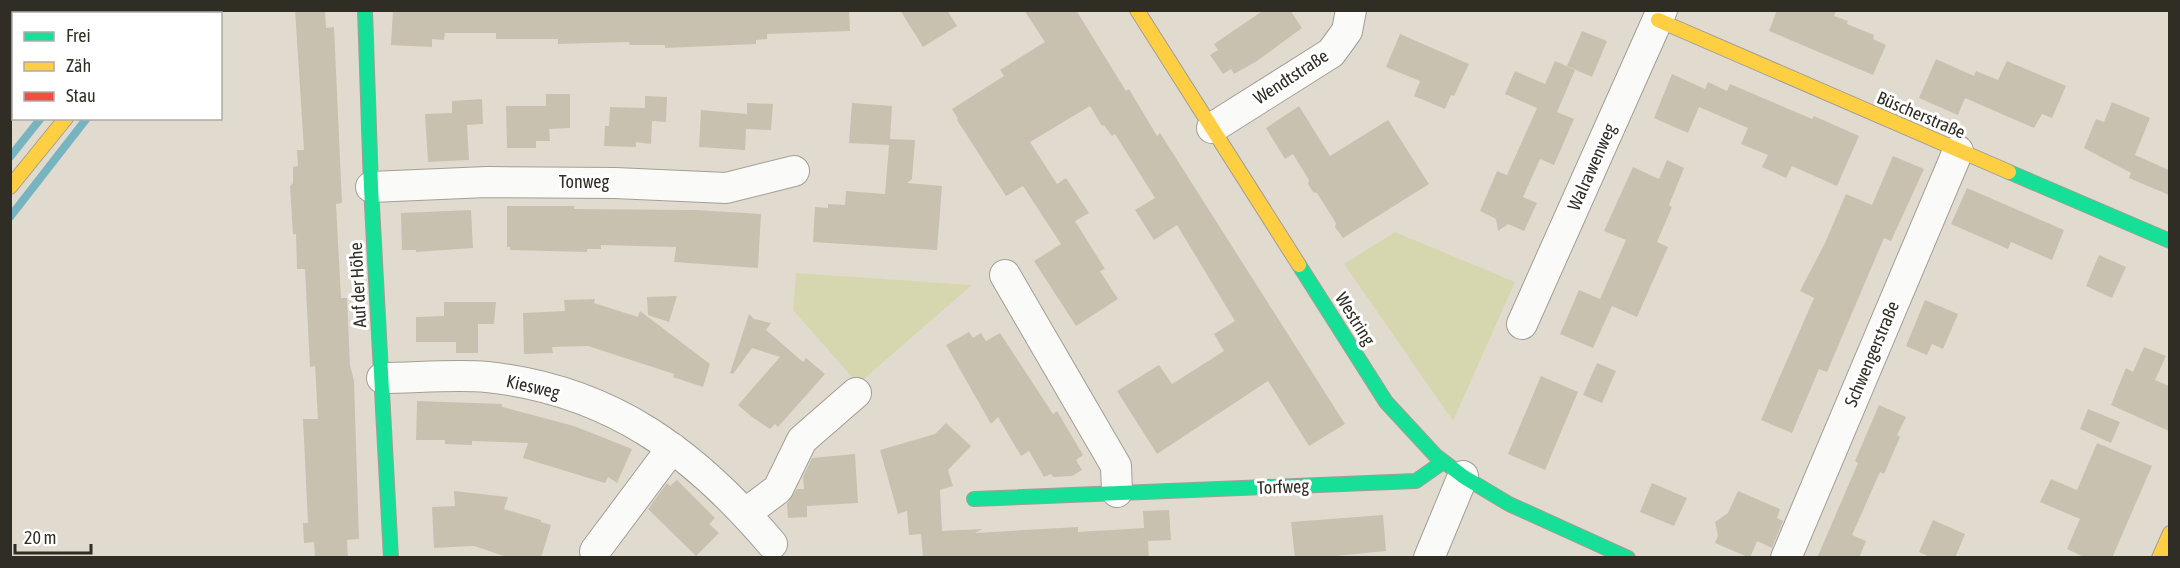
<svg xmlns="http://www.w3.org/2000/svg" width="2180" height="568" font-family="'Asap Condensed',sans-serif">
  <rect width="100%" height="100%" fill="#e1dbcf"/>
  <path fill="#d7d7af" d="M1395 232 1515 282 1453 421 1344 264Z
    M796 273 972 285 858 384 793 310Z"/>
  <g fill="none" stroke-linecap="round" stroke-linejoin="round">
    <path stroke="#77b4c1" stroke-width="8" d="M130 14 133 10
      M178 14 180 10
      M10 157 41 118
      M10 217 87 118"/>
  </g>
  <path fill="#c9c1af" d="M295 10H325L326 28 334 27 342 203 336 204 341 298H347L350 365 354 381 359 539 347 540 348 558H315L314 542 304 543 303 523H308L303 419H318L315 366 310 367 305 269H297L296 234H293L290 186 293 183V167L298 166 297 150H304Z
    M393 10H849L850 31 767 34V39L756 40V44L665 48V45H630L629 42 558 44V39H496V33H445L444 40 432 39V47L391 45Z
    M900 10H947L957 26 923 47Z
    M1024 10H1076L1126 91 1129 89 1157 136 1160 133 1345 424 1309 446 1268 381 1157 454 1117 391 1159 365 1172 384 1224 351 1214 334 1235 321 1177 225 1154 240 1135 210 1155 198 1115 134 1112 136 1104 125 1102 126 1090 106 1030 142 1057 184 1066 178 1089 213 1075 221 1105 269 1100 271 1118 299 1076 326 1034 261 1061 244 1023 186 1006 196 957 120 958 119 952 109 1004 76 1000 70 1045 42Z
    M1264 10H1290L1302 28 1257 61 1234 74 1231 69 1223 74 1210 55 1218 50 1214 44Z
    M1777 10H1836L1834 16 1848 21 1847 24 1874 35 1873 39 1886 45 1873 75 1769 31Z
    M1582 31 1607 41 1592 77 1567 66Z
    M1400 34 1469 64 1454 96 1451 95 1445 109 1414 96 1420 81 1386 67Z
    M1936 59 1974 76 1976 71 1998 80 2007 61 2066 86 2052 118 2042 114 2034 128 1965 98 1958 115 1919 98Z
    M1555 61 1575 70 1557 112 1574 119 1554 165 1540 159 1523 197 1537 203 1524 231 1508 224 1498 231 1496 219 1480 211 1497 171 1507 175 1537 108 1505 94 1515 71 1545 84Z
    M1672 74 1705 89 1708 82 1727 91 1730 84 1812 119 1814 116 1859 136 1837 186 1792 166 1786 178 1762 167 1768 155 1741 144 1748 128 1699 107 1688 133 1654 118Z
    M546 94H570V128L549 129 550 141H536V148H507L506 106H546Z
    M645 96 667 97 666 122 652 121 651 144 636 142V147L604 146 605 126H609L610 107 645 108Z
    M482 99 483 124 467 125 469 160 428 162 425 114 452 113V101Z
    M2112 102 2150 118 2135 155 2169 170V195L2129 178 2131 173 2084 148 2096 119 2104 122Z
    M747 103 773 104 771 130 746 129 745 150 699 147 701 110 747 114Z
    M852 103 892 106 890 139 915 140 912 179 907 183 942 186 937 250 813 242 815 207 828 208V204L845 205 846 191 885 194 889 145 849 143Z
    M1299 106 1330 156 1388 120 1429 184 1343 238 1335 227 1336 223 1317 193 1313 192 1308 184 1309 180 1293 154 1285 159 1266 128Z
    M1893 156 1924 169 1891 241 1884 238 1827 372 1819 369 1792 433 1761 420 1814 298 1800 291 1825 243 1846 194 1872 205Z
    M1667 160 1684 168 1669 205 1672 207 1657 242 1668 247 1637 317 1612 306 1593 348 1560 334 1579 290 1600 299 1626 240 1604 231 1633 167 1659 179Z
    M1967 188 2064 230 2052 260 2011 242 2008 249 1951 224Z
    M507 206H574V209L696 210 761 214 758 268 674 262 676 247 601 245V249H587V252L510 250V247H507Z
    M471 210 473 248 416 252V250H402L401 213Z
    M2099 255 2126 267 2112 298 2086 286Z
    M677 296 669 322 648 315 647 297Z
    M595 299 594 303 638 317 640 311 710 364 703 387 673 377 674 374 588 346 552 347 553 353 524 354 523 313 565 311 564 300Z
    M1925 300 1958 314 1943 349 1932 344 1927 355 1906 346Z
    M444 302H496L494 324H478V353H456V342H416V317L444 316Z
    M749 314 754 319 771 323 766 330 803 362 806 358 825 374 778 427 775 424 770 429 752 417 738 405 780 357 752 348 733 374 730 373Z
    M969 332 973 338 981 333 986 341 1000 333 1053 414 1057 411 1083 455 1076 460 1082 470 1072 476 1053 477 1051 474 1044 477 1029 451 1021 456 998 417 991 424 946 345Z
    M2144 347 2166 356 2155 380 2169 386V431L2111 405 2126 368 2133 372Z
    M1597 363 1616 371 1602 403 1583 395Z
    M1541 376 1578 392 1545 470 1508 454Z
    M417 401 502 404V407L574 426 632 449 617 483 608 477 605 483 523 458 528 443 472 441V445L445 444V440H416Z
    M1879 405 1906 417 1897 435 1900 437 1884 474 1880 472 1852 535 1866 541 1859 558H1817L1858 463 1855 461Z
    M2088 409 2120 422 2111 443 2080 429Z
    M946 423 971 446 948 470 953 486 940 490 942 531 982 529 975 533 1078 527V532L1144 528 1143 511 1169 510 1171 540 1148 541 1149 558H923L921 534 909 535 907 511 898 514 880 450 935 434Z
    M2097 443 2152 466 2112 558H2086L2067 549 2080 519 2040 502 2051 479 2077 490Z
    M855 454 858 503 807 506V517L788 518 787 504 797 489H804L803 477 812 458Z
    M677 480 715 518 709 524 719 533 696 556 648 509 667 483 670 486Z
    M1652 483 1687 498 1674 526 1640 512Z
    M454 491 508 497 504 509 541 520V522L551 525 541 558H510L474 546 434 548 432 507 455 506Z
    M1738 491 1780 509 1777 518 1783 521 1772 548 1757 541 1750 558 1715 543 1718 536 1715 522 1728 513Z
    M1383 515 1386 551 1316 558H1295L1291 522Z
    M1933 520 1965 534 1955 558H1932L1919 552Z"/>
  <g fill="none" stroke-linecap="round" stroke-linejoin="round">
    <g stroke="#a39e95" stroke-width="32">
      <path id="street" d="M1212 128 1331 53 1347 31 1351 10
        M371 187 487 182 615 183 726 188 794 171
        M1005 275 1116 466 1117 492
        M1522 324 1662 10
        M382 378C414 378 455 374 487 377 610 390 694 452 772 544
        M746 513 778 489 802 440 856 393
        M595 551 672 448
        M1429 558 1463 476
        M1786 558 1958 151"/>
    </g>
    <g stroke="#a39e95" stroke-width="16">
      <path id="fast" d="M365 10 371 187 391 558
        M2009 172 2170 241
        M1299 265 1386 402 1435 455 1464 477 1509 504 1628 558
        M974 499 1416 481 1443 462"/>
    </g>
    <g stroke="#a39e95" stroke-width="16">
      <path id="slow" d="M1137 10 1299 265
        M1658 20 2009 172
        M10 187 66 118
        M2159 558 2170 533"/>
    </g>
    <g stroke="#a39e95" stroke-width="16">
      <path id="jam" d="M156 14 159 10"/>
    </g>
    <use href="#street" stroke="#fafaf8" stroke-width="30"/>
    <use href="#fast" stroke="#16e098" stroke-width="14"/>
    <use href="#slow" stroke="#ffcf43" stroke-width="14"/>
    <use href="#jam" stroke="#f24e42" stroke-width="14"/>
  </g>
  <g text-anchor="middle" stroke-width="6" stroke-linejoin="round" paint-order="stroke">
    <g font-size="18" fill="#302d24" stroke="#fff">
      <text transform="translate(1291 77) rotate(-33)" y="6">Wendtstraße</text>
      <text transform="translate(1921 115) rotate(23)" y="6">Büscherstraße</text>
      <text transform="translate(1592 167) rotate(-66)" y="6">Walrawenweg</text>
      <text x="584" y="188">Tonweg</text>
      <text transform="translate(358 285) rotate(-93)" y="6">Auf der Höhe</text>
      <text transform="translate(1355 319) rotate(58)" y="6">Westring</text>
      <text transform="translate(1872 354) rotate(-67)" y="6">Schwengerstraße</text>
      <text transform="translate(533 387) rotate(13)" y="6">Kiesweg</text>
      <text transform="translate(1283 487) rotate(-2)" y="6">Torfweg</text>
    </g>
  </g>
  <rect width="2180" height="568" fill="none" stroke="#302d24" stroke-width="24"/>
  <rect x="12" y="12" width="210" height="108" fill="#ffffff" stroke="#acaba7" stroke-width="1.5"/>
  <rect x="24" y="32" width="30" height="9" fill="#16e098" stroke="#acaba7" stroke-width="1.5"/>
  <text x="66" y="42" font-size="18" fill="#302d24">Frei</text>
  <rect x="24" y="62" width="30" height="9" fill="#ffcf43" stroke="#acaba7" stroke-width="1.5"/>
  <text x="66" y="72" font-size="18" fill="#302d24">Zäh</text>
  <rect x="24" y="92" width="30" height="9" fill="#f24e42" stroke="#acaba7" stroke-width="1.5"/>
  <text x="66" y="102" font-size="18" fill="#302d24">Stau</text>
  <path d="M15 544v9h76v-9" fill="none" stroke="#302d24" stroke-width="3"/>
  <text x="24" y="544" font-size="18" fill="#302d24" stroke="#ffffff" stroke-width="4.5" paint-order="stroke">20 m</text>
</svg>
